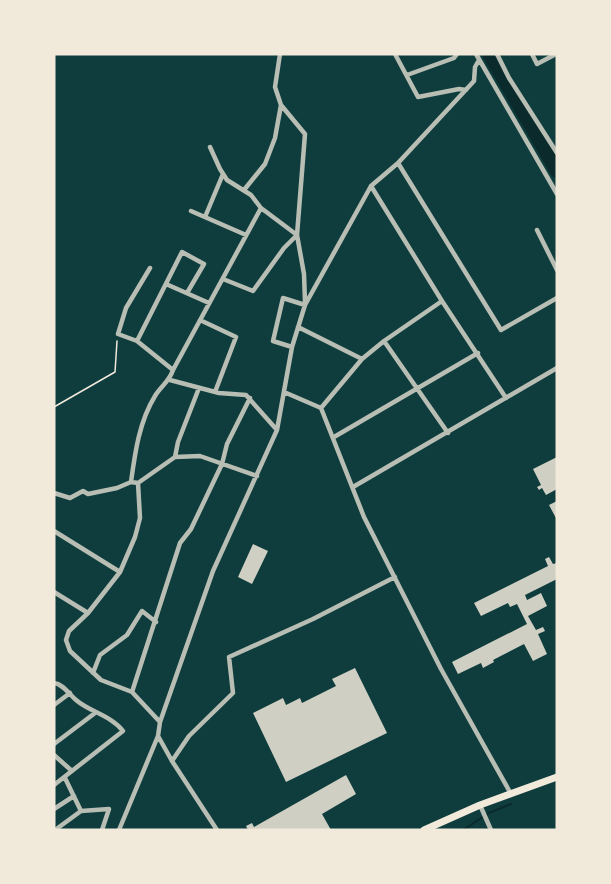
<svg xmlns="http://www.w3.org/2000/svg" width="611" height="884" font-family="Karla,sans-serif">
  <rect width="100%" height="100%" fill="#0f3d3e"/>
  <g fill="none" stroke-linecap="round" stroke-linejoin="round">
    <path stroke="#0a2a2b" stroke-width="2" d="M463 830 489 813 511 804"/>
    <path stroke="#0a2a2b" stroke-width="14" d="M489 54 557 171"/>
  </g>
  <path fill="#cfcfc3" d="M557 457V489L546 495 542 488 539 490 537 487 541 485 533 469Z
    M557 501V520L549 505Z
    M253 544 268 551 252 584 238 577Z
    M549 557 553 564 557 563V579L525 595 527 600 541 593 547 606 528 616 536 630 543 627 545 631 538 634 547 654 533 661 524 644 493 660 494 662 483 668 481 663 458 674 452 662 527 624 517 604 510 607 508 603 481 616 474 603 548 566 545 559Z
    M355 668 387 733 286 782 253 713 283 698 286 705 300 698 302 703 336 686 332 679Z
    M346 775 356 794 322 814 331 830H248L246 826 252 823 254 827Z"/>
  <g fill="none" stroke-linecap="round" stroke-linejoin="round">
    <path stroke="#f1e9da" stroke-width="1.5" d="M54 407 115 372 117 341"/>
    <path stroke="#b8beb3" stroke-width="4.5" d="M280 54 275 87 281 105 305 134 297 235 304 274 305 302
      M395 54 418 97 459 89 466 90
      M476 54 557 194
      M497 54 509 78 557 153
      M532 54 537 64 556 54
      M407 75 454 58 457 54
      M210 147 220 169 227 180 251 195 261 208 297 235
      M398 163 501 330 557 298
      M371 186 442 301 506 398
      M244 190 265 164 275 138 281 105
      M191 211 246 235
      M205 217 223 174
      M537 230 557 270
      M150 268 126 308 118 334 137 341 173 370
      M223 279 253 291 284 248 297 235
      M166 284 209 303
      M200 320 236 337 215 392
      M298 327 362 359
      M137 341 182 252 204 264 187 293
      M384 341 448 433
      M292 347 273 341 283 298 305 305
      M170 380 219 393 246 395 277 430
      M284 392 321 408 364 517 441 669 511 794
      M321 408 362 359 384 341 442 301
      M334 437 478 353
      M175 457 178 442 199 388
      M138 483 131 482C135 453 139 422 155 396 161 386 169 382 173 370L261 208
      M138 483 140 518 135 537 120 572 88 613 69 631 66 640 70 651 101 680 132 692 160 722
      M138 483 175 457 200 456 257 476
      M353 487 557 368
      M54 493 70 498 83 491 88 494 117 488 131 482
      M54 531 120 572
      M54 592 88 613
      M93 673 100 655 127 635 142 611 156 622
      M54 683C63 684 69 694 76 700 90 712 112 716 123 731L54 785
      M132 692 180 543 191 529 222 464 227 444 250 398
      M54 705 70 693
      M158 736 172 761 217 830
      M54 744 95 713
      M54 755 72 771
      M172 761 189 736 233 693 229 657 313 619 395 577
      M65 778 81 811 109 809 102 830
      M480 805 491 830
      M54 809 74 796
      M55 830 81 811
      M119 830 158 736 160 722 213 571 277 430 292 347 305 305 371 186 398 163 474 81 475 67 479 60"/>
    <path stroke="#f1e9da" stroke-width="7" d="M424 830 480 805 557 777"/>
  </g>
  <rect width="611" height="884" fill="none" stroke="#f1e9da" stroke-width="111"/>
</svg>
